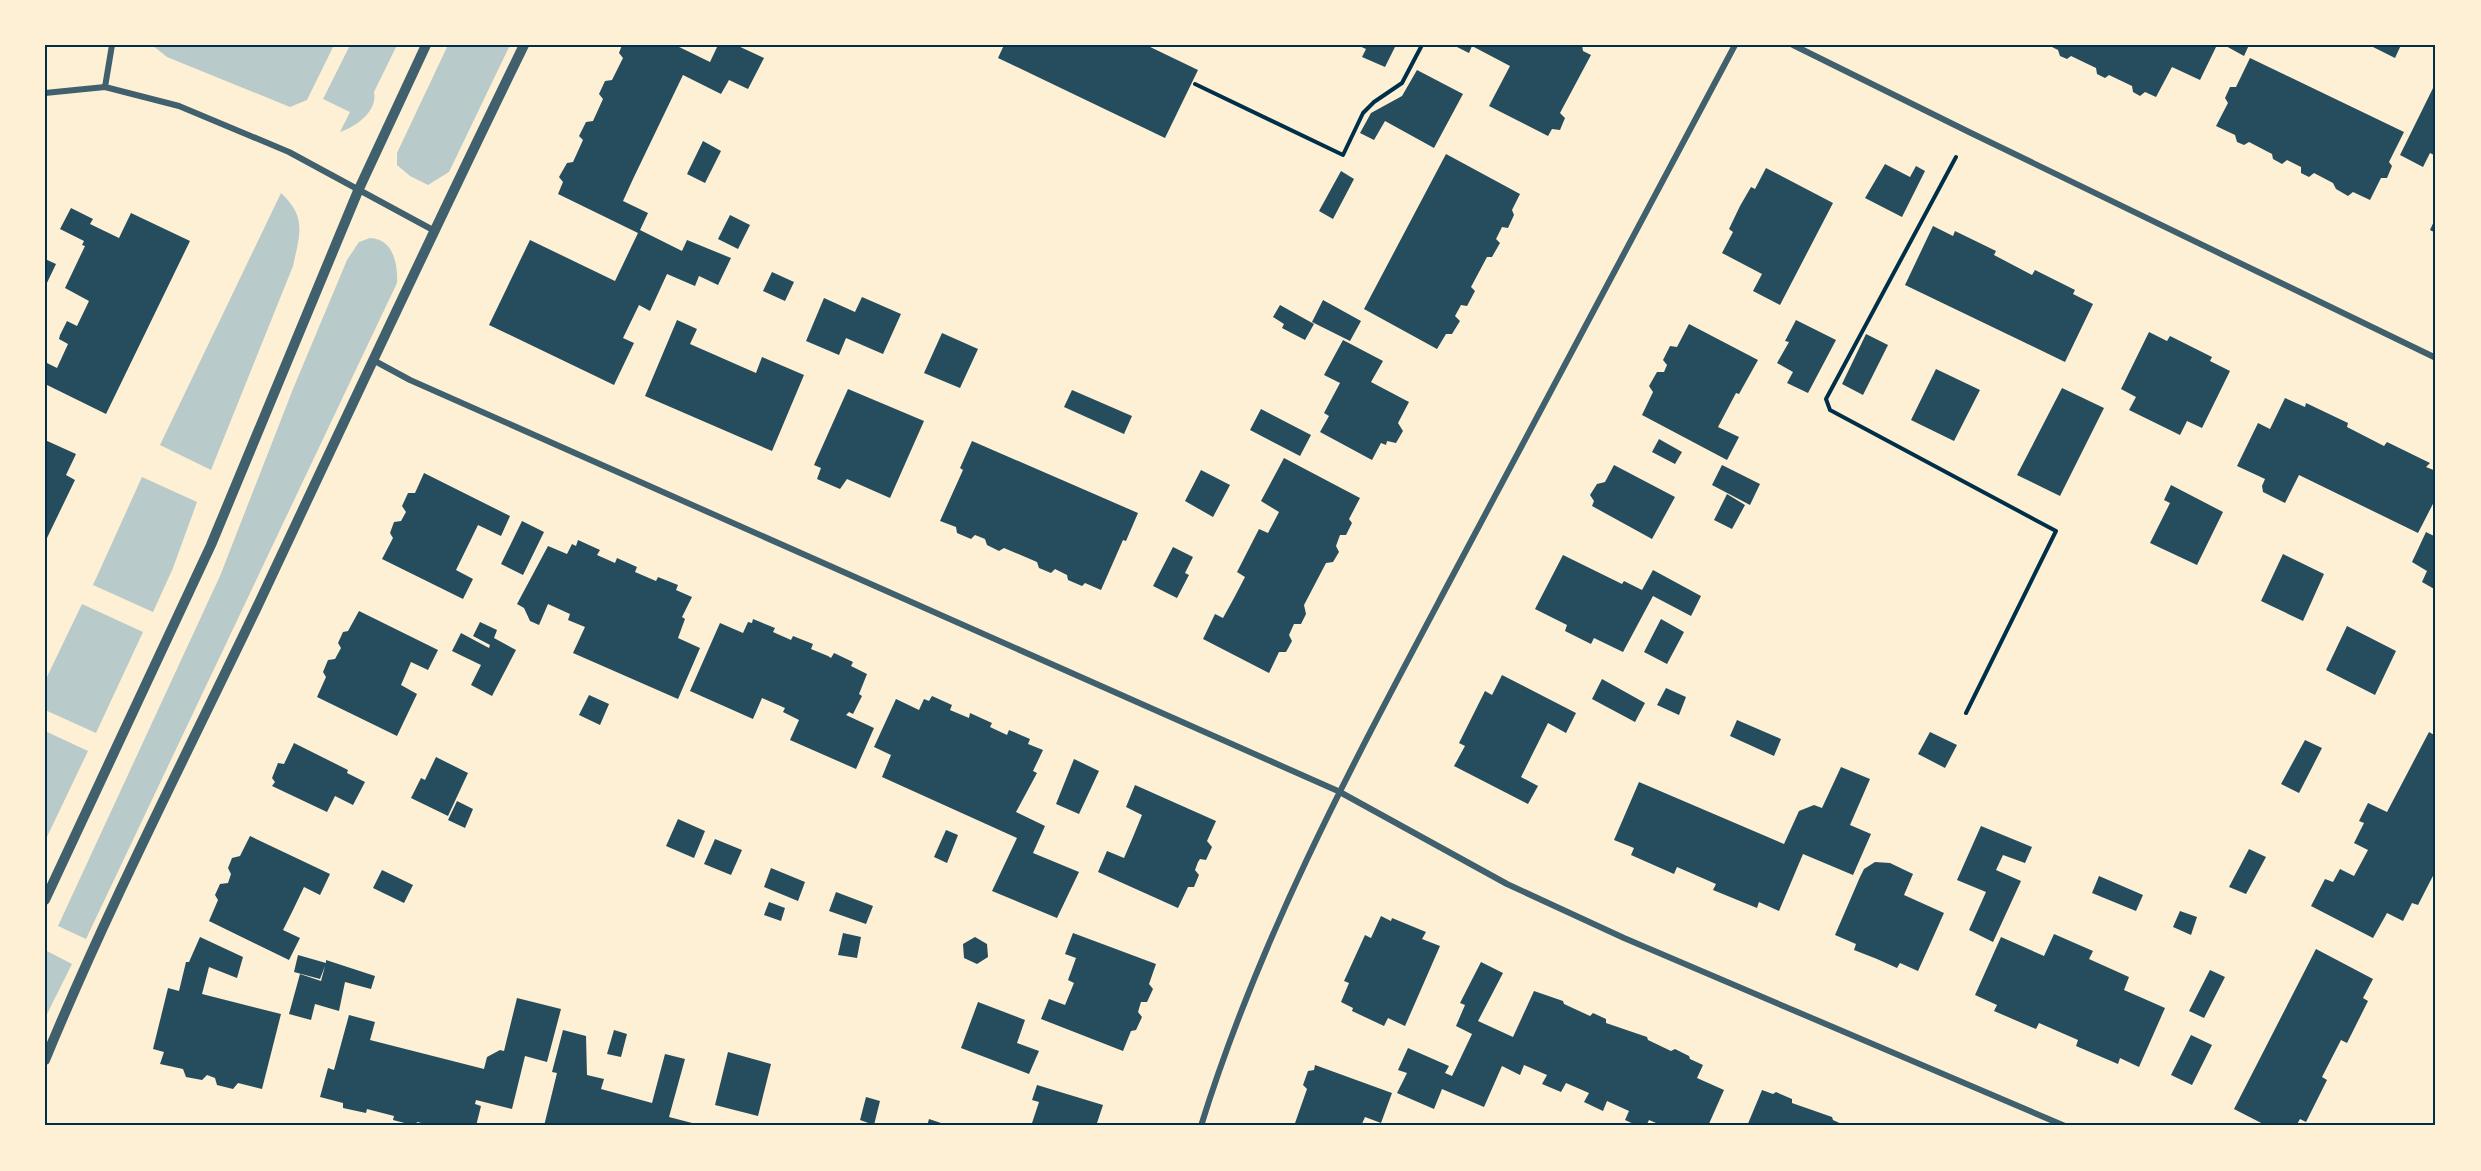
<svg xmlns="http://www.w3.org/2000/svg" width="2481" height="1171" font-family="'Public Sans',sans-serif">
  <rect width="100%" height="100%" fill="#fdf0d5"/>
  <path fill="#b9caca" d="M152 45H334L307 100 290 107 167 57Z
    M350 45H397L374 92C378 111 356 127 340 132L350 112 323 99Z
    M448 45H510L449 172 428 185 410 176 397 165V153Z
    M281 193C307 217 300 234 293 266L211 470 160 445Z
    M370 238C393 239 398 263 397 283L86 939 58 926 220 576 293 389 347 260 359 242Z
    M142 477 197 502 173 568 153 612 93 585Z
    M82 604 143 632 96 733 45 710V681Z
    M45 731 88 751 45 841Z
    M45 950 72 964 47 1014 45 1013Z"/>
  <path fill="#264d5e" d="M622 45H675L710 62 718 45H736L764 58 748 89 729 80 721 94 683 75 633 179 623 201 648 213 640 230 682 251 687 240 731 258 718 285 699 276 695 286 667 274 650 311 639 305 623 338 634 343 614 385 489 325 530 240 615 281 638 233 558 194 563 182 559 177 567 163 573 162 583 140 579 136 586 122 593 121 603 99 599 94 605 81 612 80 623 58 619 53Z
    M1004 45H1146L1198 70 1165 138 998 58Z
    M1357 45H1396L1385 67 1362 57 1366 49Z
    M1453 45H1582L1583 51 1591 55 1560 113 1565 118 1560 130 1552 129 1548 136 1489 106 1510 66 1472 46 1469 53Z
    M2048 45H2217L2200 80 2172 67 2156 97 2145 92 2140 96 2133 92 2132 86 2109 75 2105 78 2097 74 2096 68 2071 56 2067 59 2060 56 2058 50Z
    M2224 45H2249L2244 56Z
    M2374 45H2401L2395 58 2373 47Z
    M2250 58 2404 132 2389 162 2392 166 2387 178H2381L2370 200 2353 192 2348 196 2336 189 2333 183 2314 173 2309 177 2301 173V167L2287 160 2282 164 2273 159 2272 154 2249 142 2244 145 2237 142 2235 135 2216 126 2228 103 2225 98 2230 87H2236Z
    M1417 70 1463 94 1434 148 1385 121 1374 140 1360 133 1371 113 1402 96Z
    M2436 82V156L2430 153 2423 167 2400 155Z
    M703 141 721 151 705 183 687 174Z
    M1446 154 1520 194 1512 210 1514 215 1508 228 1502 227 1496 239 1500 243 1492 257H1487L1471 287 1475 291 1467 306 1461 305 1455 316 1460 321 1452 334H1446L1437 349 1364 309Z
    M1885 164 1910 177 1916 166 1925 171 1902 217 1865 198Z
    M1766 168 1833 203 1780 305 1753 291 1762 274 1722 253 1733 232 1729 229 1740 206 1751 187 1755 189Z
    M1341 171 1354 179 1333 219 1319 211Z
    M71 208 93 219 90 224 119 238 131 213 190 241 106 414 45 384V362L57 368 68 344 59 339 60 335 67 321 77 326 89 301 65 288 85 246 82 245 84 241 60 229Z
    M730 215 750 225 738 249 718 239Z
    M2436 217V233L2430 230Z
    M1933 226 1953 236 1955 231 1996 251 1994 255 2032 275 2035 270 2075 290 2073 294 2093 304 2065 362 1905 285Z
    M45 259 56 264 45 287Z
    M772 272 794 282 785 301 763 291Z
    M862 297 901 314 883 354 846 338 839 355 806 341 824 298 855 312Z
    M1323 300 1361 321 1350 341 1312 322Z
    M1280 305 1314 324 1305 340 1282 328 1284 324 1273 317Z
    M677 320 697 329 690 344 756 373 762 357 804 375 772 451 645 396Z
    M1796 320 1836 340 1808 393 1787 383 1793 372 1777 363 1789 342 1785 341Z
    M1689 324 1758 360 1739 394 1736 393 1718 427 1739 437 1727 460 1642 415 1653 392 1649 386 1657 372H1664L1667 365 1663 360 1670 346 1677 347Z
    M2149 332 2167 341 2170 336 2212 357 2210 361 2230 371 2202 428 2187 421 2180 435 2129 410 2136 397 2121 389Z
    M942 333 978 349 960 388 924 373Z
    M1866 334 1888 345 1863 395 1842 384Z
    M1343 340 1383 361 1371 382 1409 402 1398 423 1403 431 1396 443 1387 441 1386 445 1381 443 1372 460 1320 432 1329 416 1324 413 1340 383 1324 375Z
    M1936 369 1980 390 1954 441 1911 420Z
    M2062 388 2104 408 2060 496 2017 475Z
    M848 389 924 421 890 498 847 479 840 489 817 479 821 468 814 465Z
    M1072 390 1132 416 1124 434 1064 407Z
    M2285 398 2305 407 2306 403 2348 423 2347 427 2384 446 2387 442 2430 463 2426 467 2436 471V498L2418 533 2299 475 2285 503 2263 492 2262 486 2265 479 2237 466 2258 423 2270 429Z
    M1261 409 1311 435 1300 456 1250 430Z
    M1659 439 1682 452 1675 464 1652 452Z
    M45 440 76 454 66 475 75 480 47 538Z
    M972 441 1138 513 1126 541 1123 540 1101 590 1085 583 1082 586 1068 580 1067 575 1055 569 1051 573 1039 568 1037 562 1004 548 999 551 987 545 985 539 975 535 971 539 957 533 956 527 940 521 963 470 960 468Z
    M1284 458 1360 498 1349 519 1352 523 1346 535H1340L1336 546 1339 552 1333 562 1326 563 1304 605 1306 614 1301 624H1294L1289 635 1292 641 1286 652H1279L1269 673 1203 639 1215 614 1223 618 1234 598 1245 577 1237 572 1259 529 1268 533 1279 512 1261 501Z
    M1614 465 1675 497 1652 539 1592 506 1594 501 1590 495 1597 484 1605 482Z
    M1722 465 1760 484 1750 505 1712 485Z
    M1201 470 1230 485 1213 517 1185 501Z
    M424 473 510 516 501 536 478 525 456 570 473 579 463 599 382 559 393 538 390 533 394 522 401 521 406 512 402 506 408 493H415Z
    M2171 485 2223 512 2197 565 2150 543 2170 503 2164 500Z
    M1727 494 1745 505 1732 529 1714 520Z
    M522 521 544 532 523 575 501 564Z
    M2426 532 2436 537V590L2422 582 2427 571 2412 562Z
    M578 540 600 550 597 555 615 563 617 558 637 567 635 572 656 581 658 577 678 585 676 590 692 597 682 617 685 619 678 638 700 648 678 699 573 653 585 627 568 620 570 614 548 604 539 625 530 621 524 608 517 604 548 546 567 554 572 544 576 546Z
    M1173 547 1193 557 1185 573 1189 575 1177 598 1153 586Z
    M2283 554 2324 574 2303 621 2261 601Z
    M1563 555 1622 584 1624 581 1642 590 1653 570 1701 596 1691 616 1653 596 1623 652 1594 638 1591 644 1565 631 1567 625 1535 609Z
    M359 611 438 650 428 670 411 662 401 685 417 694 397 736 317 697 326 677 323 672 328 660 335 659 341 648 338 643 343 632 348 631Z
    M753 619 775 628 773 632 791 640 793 636 813 644 811 649 828 656 831 658 834 653 853 662 851 666 867 674 859 694 862 696 853 714 849 712 846 715 874 728 856 769 790 740 799 720 783 712 785 708 762 698 753 719 690 691 720 623 743 633 748 622 752 623Z
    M1661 619 1684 632 1667 664 1644 652Z
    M480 622 497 630 494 638 516 650 492 696 471 685 481 665 452 651 461 633 489 648 490 645 473 636Z
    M2347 626 2396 651 2375 695 2326 670Z
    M1502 675 1576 713 1566 733 1548 723 1521 777 1538 786 1528 804 1454 766 1465 746 1459 743 1485 691 1492 695Z
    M1602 679 1645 703 1635 722 1592 699Z
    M1666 688 1686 697 1679 715 1657 705Z
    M589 695 609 704 600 725 579 715Z
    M932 696 952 705 950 710 969 718 970 713 992 723 990 727 1007 735 1009 730 1030 739 1028 744 1043 750 1033 771 1037 773 1016 812 1045 826 1033 853 1079 872 1057 918 992 891 1017 838 882 777 891 755 874 747 896 699 919 710 924 699 929 701Z
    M1737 720 1781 739 1774 756 1730 736Z
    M1930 732 1957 745 1945 768 1918 754Z
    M2429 732 2436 736V870L2418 905 2412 903 2403 921 2387 913 2373 938 2311 906 2325 879 2333 882 2340 869 2354 876 2368 850 2354 843 2364 823 2359 821 2368 803 2387 812Z
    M2305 740 2322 748 2299 793 2281 784Z
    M294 743 348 770 347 773 365 782 353 805 335 796 327 812 272 786 275 782 272 778 278 763 284 764Z
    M436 757 468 773 448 816 411 798 421 778 425 780Z
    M1074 759 1099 771 1079 814 1056 804Z
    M1841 767 1870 779 1850 825 1871 834 1853 875 1803 854 1779 911 1759 902 1757 908 1713 890 1716 884 1677 867 1674 874 1631 855 1634 848 1614 840 1639 782 1784 844 1799 811 1814 805 1822 808Z
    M1135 785 1216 821 1207 841 1212 847 1206 860 1200 859 1198 862 1195 870 1199 875 1194 887H1188L1178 908 1098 872 1107 851 1124 858 1133 837 1142 815 1126 807Z
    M457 801 473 809 465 828 448 820Z
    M678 819 705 831 694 858 666 846Z
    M1981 826 2032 847 2025 863 2003 855 1996 870 2021 881 1993 942 1969 930 1986 892 1957 880Z
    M946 830 958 835 947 863 934 857Z
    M250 836 330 874 320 895 304 887 293 910 283 930 300 938 289 960 209 921 218 900 215 895 220 884 228 883 231 874 228 868 232 858 240 856Z
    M715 839 742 850 731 875 704 864Z
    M2249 849 2266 857 2246 894 2229 887Z
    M1875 862 1890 863 1913 874 1904 895 1944 913 1918 971 1900 963 1897 968 1877 959 1854 950 1856 944 1835 935 1860 877 1864 869Z
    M771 868 805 882 798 901 764 887Z
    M382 870 413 885 404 903 373 888Z
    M2099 876 2143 895 2136 911 2092 893Z
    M836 892 873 906 866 924 829 911Z
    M769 902 785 908 781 921 764 915Z
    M2180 911 2197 917 2191 935 2173 927Z
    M1381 916 1391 921 1392 918 1426 932 1422 939 1440 946 1405 1026 1388 1018 1384 1026 1352 1011 1353 1008 1341 1002 1349 983 1344 981 1365 935 1371 938Z
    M843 933 861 937 857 958 838 955Z
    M1073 933 1156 964 1149 984 1153 989 1147 1002H1141L1138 1012 1142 1017 1136 1030 1131 1031 1123 1051 1041 1019 1049 999 1065 1005 1074 983 1068 980 1076 958 1065 954Z
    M2054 934 2093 951 2089 959 2129 977 2124 990 2165 1008 2139 1067 2120 1058 2118 1064 2076 1046 2078 1040 2039 1023 2036 1029 1994 1011 1997 1005 1975 995 2001 937 2044 956Z
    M200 937 243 957 237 978 209 967 202 994 281 1014 262 1089 238 1083 233 1089 217 1085 215 1078 207 1075 202 1080 186 1077 183 1069 160 1064 164 1052 153 1049 168 988 179 991 186 962H189Z
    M975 937 987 944 988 957 977 964 964 958 963 944Z
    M2316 949 2373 979 2363 998 2368 1001 2347 1043 2341 1040 2322 1077 2327 1080 2306 1122 2300 1119 2296 1126H2267L2234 1109Z
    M298 955 326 963V960L375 976 371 989 345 982 339 1011 315 1004 311 1020 289 1014 300 974 321 981 325 966 320 979 294 972Z
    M1481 962 1503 973 1478 1021 1513 1037 1534 991 1563 1001 1564 1004 1590 1016 1593 1013 1606 1019V1023L1647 1037 1648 1040 1671 1051 1675 1049 1689 1056 1690 1059 1703 1065 1697 1078 1724 1090 1708 1126H1663L1649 1120 1646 1126H1638L1625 1120 1629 1111 1607 1101 1603 1111 1584 1102 1589 1093 1566 1083 1561 1092 1542 1084 1547 1075 1524 1065 1520 1075 1502 1066 1484 1107 1442 1089 1434 1109 1397 1093 1407 1073 1398 1070 1408 1048 1449 1066 1445 1073 1452 1076 1472 1034 1456 1026 1465 1005 1460 1003Z
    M2210 970 2225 977 2204 1018 2189 1011Z
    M517 998 561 1009 547 1062 525 1056 512 1109 476 1100 475 1104 481 1106 476 1126H434L417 1122 416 1126 393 1120 394 1116 367 1109 366 1113 343 1108V1103L320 1097 328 1068 334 1070 349 1015 375 1022 370 1040 484 1069 487 1057 500 1050 504 1051Z
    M978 1002 1025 1020 1017 1043 1039 1051 1029 1074 961 1048Z
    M563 1030 586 1036 587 1075 604 1079 601 1089 652 1103 665 1054 685 1059 669 1117 696 1124 695 1126H544L557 1073 552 1072Z
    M614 1030 627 1034 621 1057 607 1054Z
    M2191 1035 2212 1045 2192 1085 2171 1075Z
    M728 1052 771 1064 758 1116 715 1105Z
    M1315 1065 1392 1093 1381 1123 1365 1117 1361 1126H1294L1307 1089 1303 1085 1308 1071 1314 1070Z
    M1037 1085 1103 1105 1096 1126H1031L1039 1102 1032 1100Z
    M1762 1090 1773 1094 1776 1092 1792 1099V1103L1832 1117 1833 1120 1846 1126H1747Z
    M866 1097 880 1101 874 1125 860 1120Z
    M929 1119 941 1123 940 1126H927Z"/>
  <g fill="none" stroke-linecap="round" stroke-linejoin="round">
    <path stroke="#003049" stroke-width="4" d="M1195 84 1343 155 1363 113 1374 102 1402 83 1422 45
      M1956 157 1826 399 1830 410 2056 531 1966 713"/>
    <path stroke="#3f606c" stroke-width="6" d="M1793 45 1969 132 2436 358
      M105 87 112 45
      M45 93 105 87 179 106 289 152 433 230
      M373 360 410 380 1338 791 1507 884 1624 938 2065 1126
      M1201 1126C1261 932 1358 754 1453 575 1547 399 1641 221 1735 45"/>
    <path stroke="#3f606c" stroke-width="10" d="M45 900 211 545 358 191 426 45
      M45 1060C109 905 186 756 258 605 346 418 433 231 524 45"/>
  </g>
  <rect width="2481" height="1171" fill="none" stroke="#fdf0d5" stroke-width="93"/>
  <rect x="46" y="46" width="2388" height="1078" fill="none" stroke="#003049" stroke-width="2"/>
</svg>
